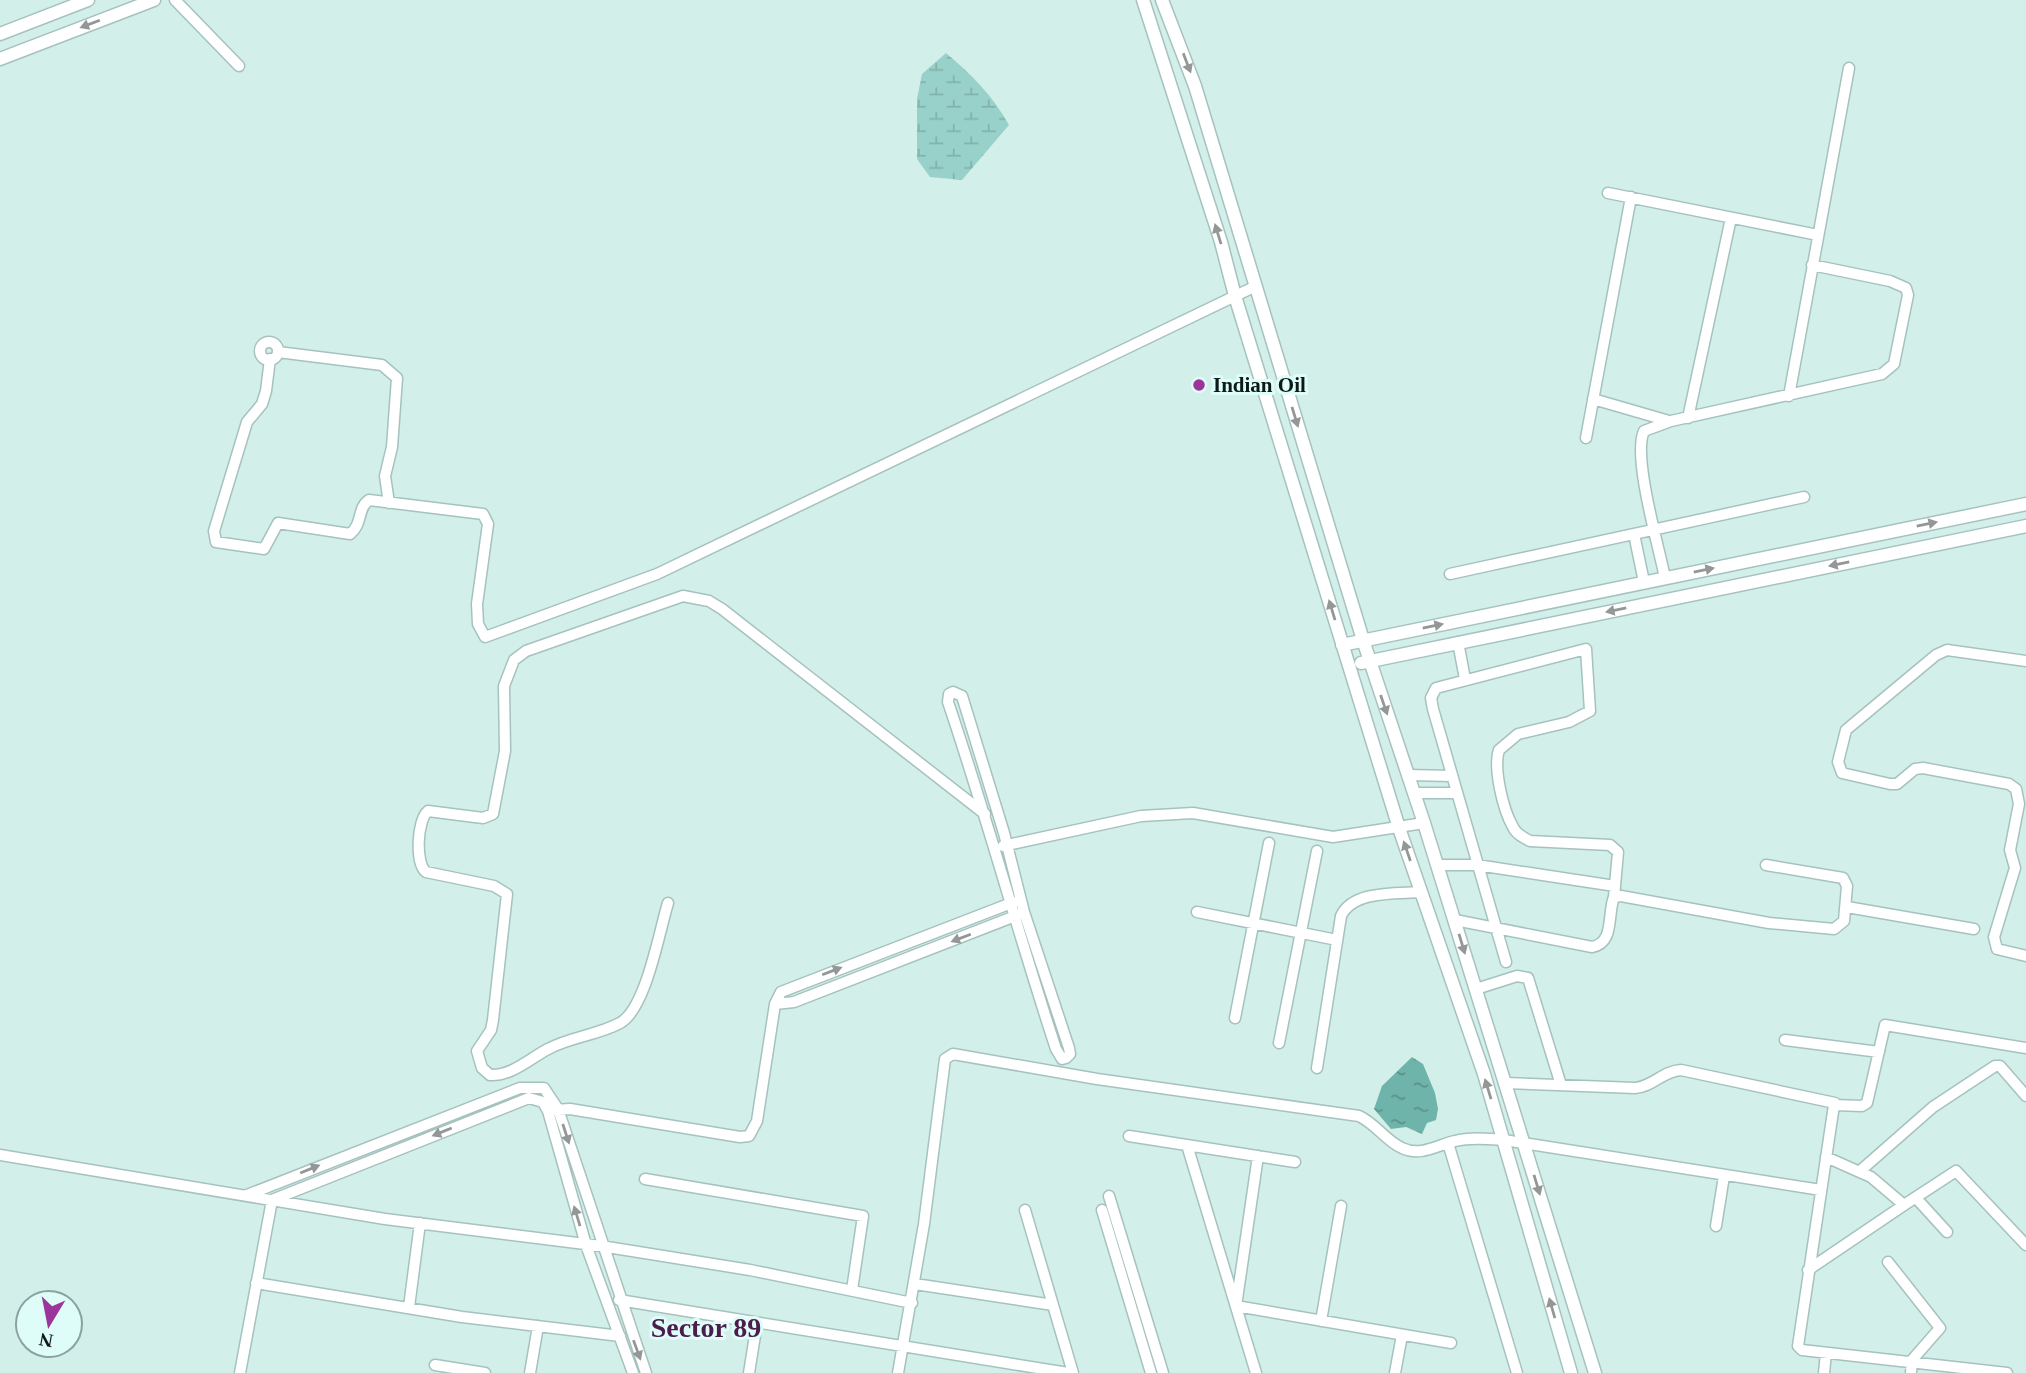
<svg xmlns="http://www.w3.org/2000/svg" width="2026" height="1373" font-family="Georgia,serif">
  <defs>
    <pattern id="wetland-marsh" width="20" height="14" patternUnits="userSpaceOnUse" patternTransform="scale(1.75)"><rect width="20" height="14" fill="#97d1c9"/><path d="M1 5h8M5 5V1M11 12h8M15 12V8" fill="none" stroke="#81b3ac"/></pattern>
    <pattern id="water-ripples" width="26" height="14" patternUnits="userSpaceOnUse" patternTransform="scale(1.75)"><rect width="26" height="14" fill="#6eb4aa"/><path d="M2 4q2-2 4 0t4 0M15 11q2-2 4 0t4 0" fill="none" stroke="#599289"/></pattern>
  </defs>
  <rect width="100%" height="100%" fill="#d2efea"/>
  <path fill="url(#wetland-marsh)" d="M946 53C971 74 993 96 1009 125L962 180 930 177 917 159V99L922 74Z"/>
  <path fill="url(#water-ripples)" d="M1412 1057 1423 1064 1435 1093 1438 1109 1436 1120 1427 1123 1422 1134 1406 1127 1391 1129 1374 1109 1382 1086Z"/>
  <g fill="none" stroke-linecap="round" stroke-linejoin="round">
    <g stroke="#a6c2be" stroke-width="13">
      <path id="minor" d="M175 0 239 66
        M1608 193 1818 235
        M260 351a9 9 0 1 1 18 0a9 9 0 1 1-18 0Z
        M278 352 382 365 397 378 392 447 385 476 389 503
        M270 359 266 391 262 404 247 422 214 531 216 542 264 549 278 523 350 534C363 524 357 508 369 500L483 514 488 524 477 604 478 624 485 637 657 574 1256 286
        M1789 396 1849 68
        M1593 399 1669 421
        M1688 418 1731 218
        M1586 438 1631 197
        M1634 534 1644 582
        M1450 574 1804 497
        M1665 578C1659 547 1632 456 1644 431L1671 421 1882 374 1894 364 1908 295 1906 288 1890 281 1812 265
        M1458 642 1465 679
        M2026 661 1947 650 1936 655 1846 730 1838 762 1842 773 1890 784H1897L1915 769 1923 768 2009 784 2016 789 2019 804 2010 850 2015 868 1994 937 1997 949 2026 956
        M953 692 962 696 1004 833 1024 912 1069 1048 1070 1054 1066 1058 1062 1059 1056 1049C1018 934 987 817 948 702L949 694Z
        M1408 775 1452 776
        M1415 793H1457
        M1003 846 1141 816 1193 813 1333 837 1424 823
        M1438 865H1477L1615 886
        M668 903C659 932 646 1009 620 1023 598 1035 570 1037 548 1049 529 1059 512 1076 490 1075L482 1068 477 1051 491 1030 493 1020 507 894 494 886 426 872C415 863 417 820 428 811L483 818 493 814 505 751 504 686 514 660 526 651 683 596 709 601 722 609 985 814
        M1847 907 1974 929
        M1197 912 1337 940
        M1455 920 1592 947C1615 943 1607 914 1614 897L1621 896 1769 923 1834 929 1844 921 1847 886 1843 878 1766 865
        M1506 962 1433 709 1431 698 1436 688 1586 649 1590 711 1569 722 1518 734 1499 750C1493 768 1503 810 1513 827 1516 834 1524 838 1530 841L1610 845 1618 852 1614 897
        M1476 989 1517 976 1528 978 1561 1085
        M775 1004 794 1002 1018 915
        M1235 1018 1269 843
        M1785 1040 1879 1052
        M1279 1043 1317 851
        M1317 1068 1341 916C1353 890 1396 894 1421 892
        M1505 1083 1635 1088C1652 1087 1663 1071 1681 1070L1835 1103
        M554 1110 570 1109 740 1137 749 1136 757 1121 775 1004 781 992 1014 902
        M1129 1136 1295 1162
        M1448 1143 1517 1373
        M1187 1145 1256 1373
        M0 1155 385 1219 601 1246 750 1270 912 1303
        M1258 1156 1236 1306 1451 1343
        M1826 1157 1871 1177 1904 1205 1956 1171 2026 1245
        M1860 1171 1933 1107 1995 1066H2000L2026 1096
        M645 1179 863 1216 852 1290
        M247 1195 520 1088H544L558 1109 646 1373
        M1109 1196 1163 1373
        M1916 1198 1947 1232
        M1025 1210 1073 1373
        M1102 1210 1151 1373
        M1716 1226 1724 1176
        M1888 1262 1940 1328 1912 1360 1911 1373
        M1808 1270 1904 1205
        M256 1283 462 1317 620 1336
        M915 1284 1053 1305
        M619 1300 1068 1373
        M409 1307 420 1223
        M1321 1321 1341 1206
        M435 1365 485 1373
        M240 1373 272 1200 529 1098 543 1102 548 1111 586 1245 633 1373
        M530 1373 538 1326
        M749 1373 757 1323
        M898 1373 924 1224 945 1059 953 1054 1097 1079 1359 1116C1376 1124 1386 1141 1402 1148 1421 1157 1437 1145 1455 1141 1471 1137 1488 1139 1504 1140L1821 1190
        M1395 1373 1402 1335
        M1824 1373 1826 1353
        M2007 1373 1802 1350 1798 1346 1834 1105 1862 1106 1867 1103 1885 1025 2026 1048"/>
    </g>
    <g stroke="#a6c2be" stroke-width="15">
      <path id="tertiary" d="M1143 0 1221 242 1235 296 1399 828 1484 1074 1571 1373
        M1162 0 1195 86 1363 640 1424 823 1595 1373
        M0 34 88 0
        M0 59 154 0
        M1342 645 2026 504
        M1361 663 2026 526"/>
    </g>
    <use href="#minor" stroke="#fff" stroke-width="10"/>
    <use href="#tertiary" stroke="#fff" stroke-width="12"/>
  </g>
  <defs><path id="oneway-solid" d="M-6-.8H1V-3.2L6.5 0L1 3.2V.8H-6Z" transform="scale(1.75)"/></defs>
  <g fill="#939897">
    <use href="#oneway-solid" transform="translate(90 24) rotate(159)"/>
    <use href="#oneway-solid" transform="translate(1187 63) rotate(69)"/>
    <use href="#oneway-solid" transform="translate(1218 234) rotate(-107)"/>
    <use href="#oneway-solid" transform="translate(1295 417) rotate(73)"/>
    <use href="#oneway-solid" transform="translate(1927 524) rotate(-12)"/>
    <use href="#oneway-solid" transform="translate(1839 564) rotate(168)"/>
    <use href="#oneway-solid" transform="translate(1704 570) rotate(-12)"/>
    <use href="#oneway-solid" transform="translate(1332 610) rotate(-107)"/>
    <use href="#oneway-solid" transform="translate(1616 610) rotate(168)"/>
    <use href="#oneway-solid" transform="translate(1433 626) rotate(-12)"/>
    <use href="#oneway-solid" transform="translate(1384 705) rotate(71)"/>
    <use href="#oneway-solid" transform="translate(1407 851) rotate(-109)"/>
    <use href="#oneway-solid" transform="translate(961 938) rotate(159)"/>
    <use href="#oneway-solid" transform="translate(1462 944) rotate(73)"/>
    <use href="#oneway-solid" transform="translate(832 971) rotate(-21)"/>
    <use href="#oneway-solid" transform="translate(1488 1089) rotate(-107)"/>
    <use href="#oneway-solid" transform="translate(442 1132) rotate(158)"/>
    <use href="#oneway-solid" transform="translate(566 1134) rotate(72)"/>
    <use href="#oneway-solid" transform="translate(310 1169) rotate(-22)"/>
    <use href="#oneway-solid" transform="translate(1537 1185) rotate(73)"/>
    <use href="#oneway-solid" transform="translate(577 1216) rotate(-107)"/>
    <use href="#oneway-solid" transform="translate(1552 1308) rotate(-106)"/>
    <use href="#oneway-solid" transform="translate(637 1350) rotate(70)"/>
  </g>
  <circle fill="#9b359b" stroke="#dffdf8" stroke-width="2.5" cx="1199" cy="385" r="7"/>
  <g text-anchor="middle" stroke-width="6" stroke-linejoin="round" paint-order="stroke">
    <g font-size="21" font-weight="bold" fill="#0f1a18" stroke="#dffdf8" text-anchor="start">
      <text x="1213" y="392">Indian Oil</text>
    </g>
    <g font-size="28" font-weight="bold" fill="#4c1c4c" stroke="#dffdf8">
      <text x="706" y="1337">Sector 89</text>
    </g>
  </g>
  <g transform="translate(49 1324) rotate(190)"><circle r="33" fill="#dffdf8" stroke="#8ca29e" stroke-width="2"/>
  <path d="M0-5L12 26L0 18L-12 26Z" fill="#9b359b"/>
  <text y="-10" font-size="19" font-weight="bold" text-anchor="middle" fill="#0f1a18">N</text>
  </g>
</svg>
